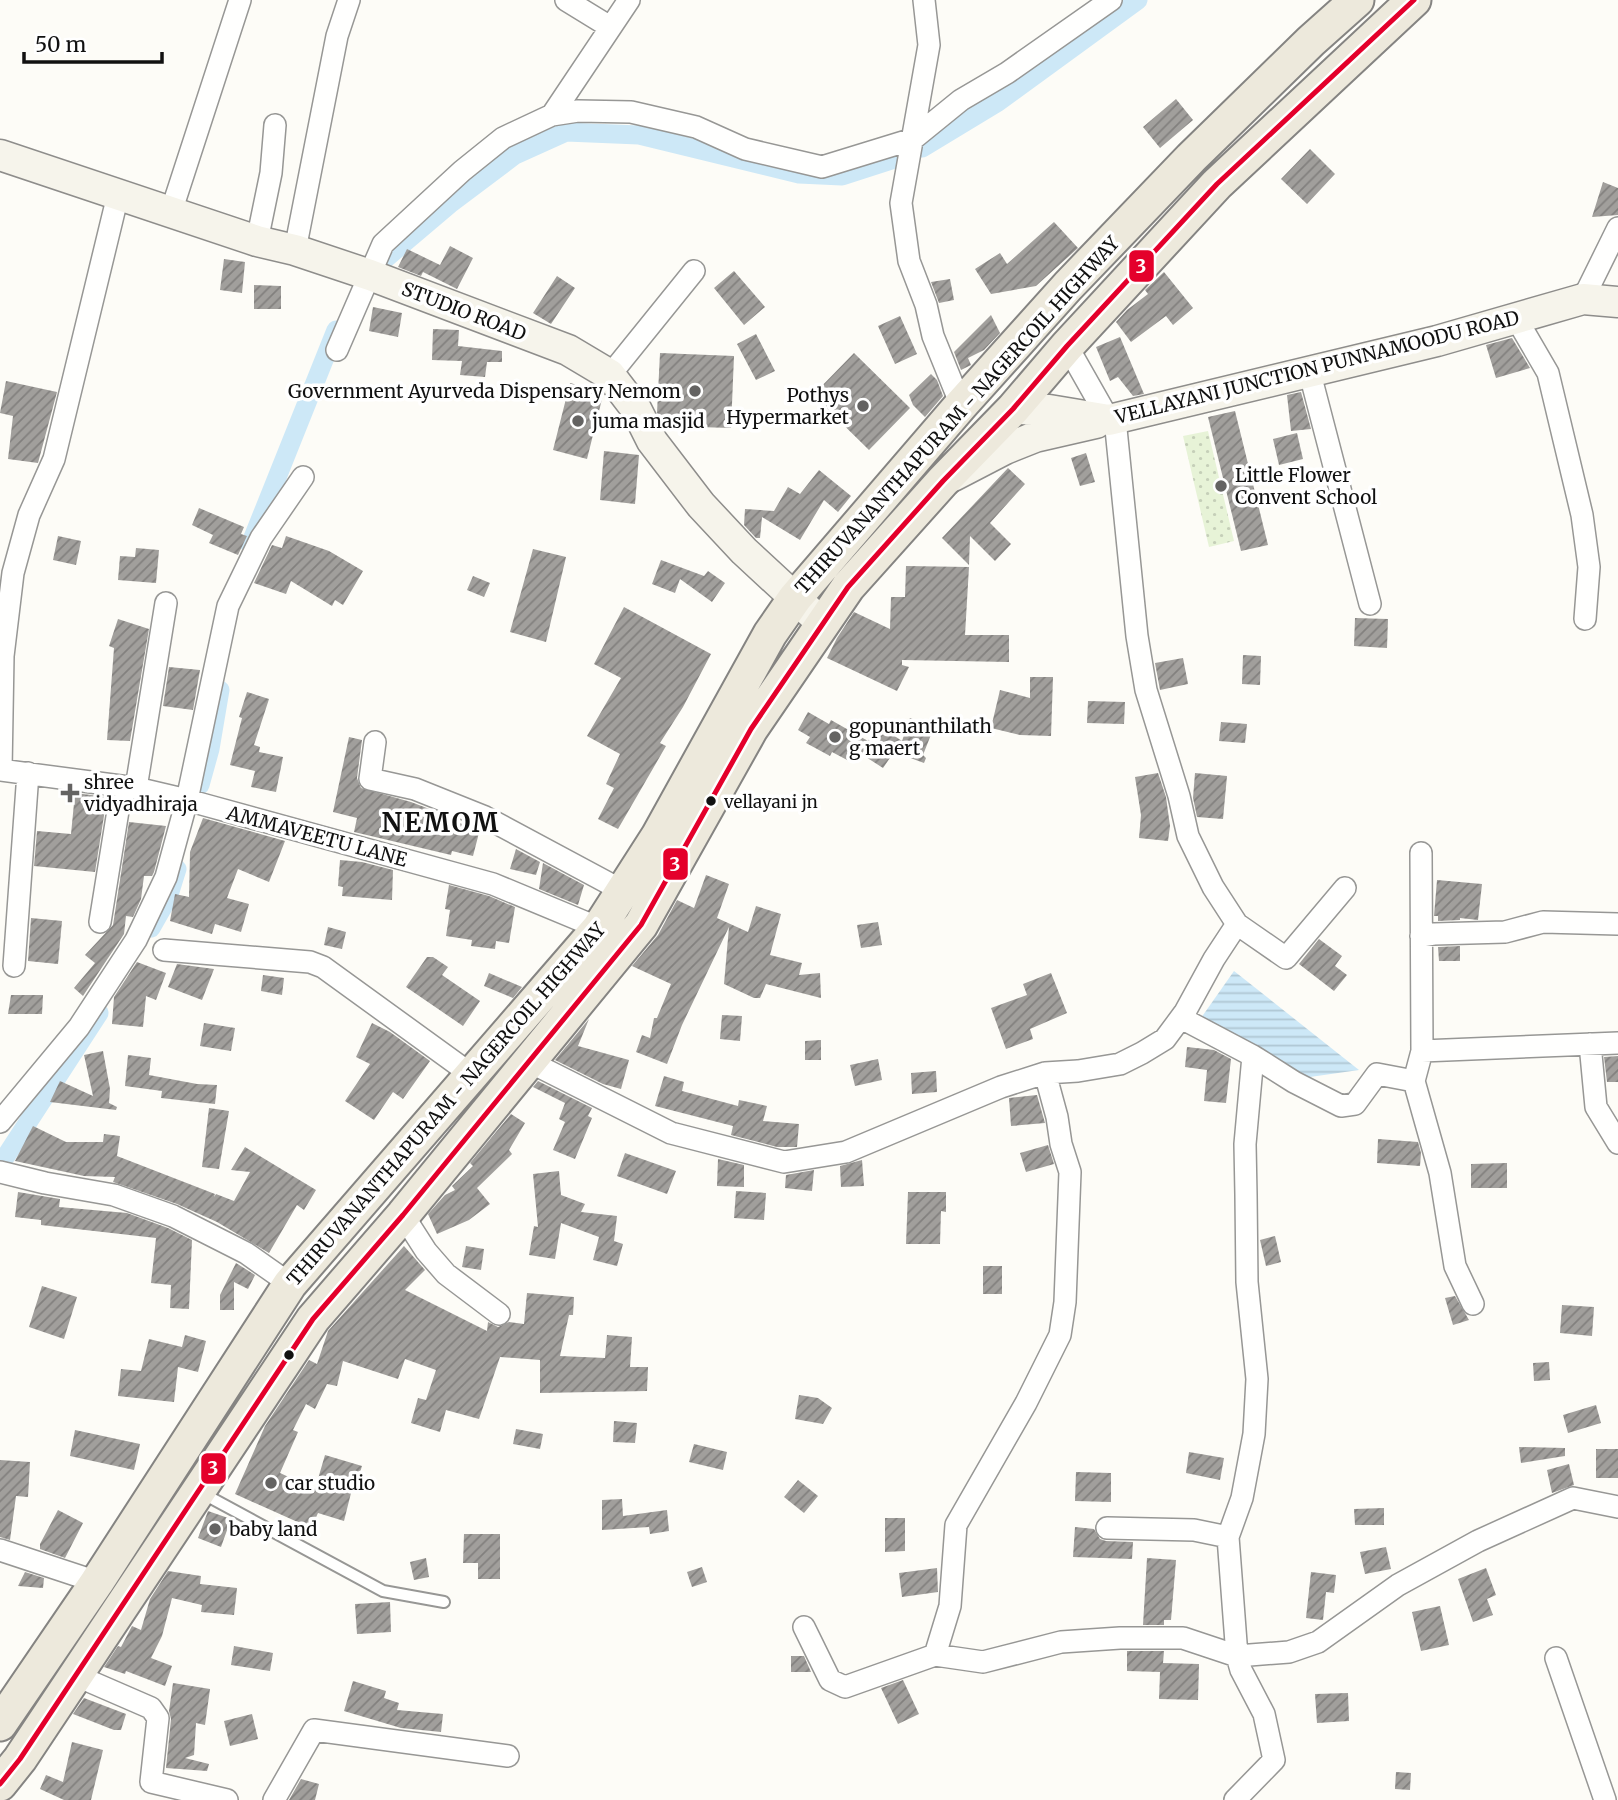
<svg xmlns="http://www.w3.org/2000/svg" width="1618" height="1800" font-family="Merriweather,serif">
  <defs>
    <pattern id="park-dots" width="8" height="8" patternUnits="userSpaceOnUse" patternTransform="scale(1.75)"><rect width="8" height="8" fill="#e7f3d7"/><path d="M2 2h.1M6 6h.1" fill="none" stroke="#c5cfb8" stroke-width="1.8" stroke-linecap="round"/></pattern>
    <pattern id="water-rules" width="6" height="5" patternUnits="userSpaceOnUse" patternTransform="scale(1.75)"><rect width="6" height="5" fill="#cde8f7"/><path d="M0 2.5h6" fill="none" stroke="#afc6d3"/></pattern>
    <pattern id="building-hatch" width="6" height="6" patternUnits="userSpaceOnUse" patternTransform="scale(1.75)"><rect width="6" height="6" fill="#a19f9c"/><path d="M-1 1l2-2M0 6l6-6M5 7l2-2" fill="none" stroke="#82807e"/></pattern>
  </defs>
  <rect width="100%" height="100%" fill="#fdfcf7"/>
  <path fill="url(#park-dots)" d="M1208 431 1234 541 1209 547 1183 436Z"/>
  <path fill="url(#water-rules)" d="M1234 971 1359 1070 1303 1078 1201 1018Z"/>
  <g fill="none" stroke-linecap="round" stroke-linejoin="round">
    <path stroke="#cde8f7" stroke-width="19" d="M922 148 998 102 1138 0
      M378 265 450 204 515 155 566 132 639 135 799 174 842 176 904 156
      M250 545 336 330
      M200 785 210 749 220 690
      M151 928 168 898 177 869
      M6 1156 99 1013"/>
  </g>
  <path fill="url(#building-hatch)" d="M1176 99 1193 120 1160 148 1143 127Z
    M1310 149 1335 174 1307 204 1281 179Z
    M1603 182 1618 188V215L1592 217Z
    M1054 222 1078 248 1036 286 991 294 975 269 1000 253 1007 264Z
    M450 246 473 258 457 289 423 272 421 276 398 267 407 249 440 265Z
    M224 259 245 262 242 293 220 290Z
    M734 271 765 307 744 325 714 288Z
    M1164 272 1193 308 1173 325 1166 316 1131 342 1116 322 1127 310 1148 294 1145 290Z
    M557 276 575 288 551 324 533 313Z
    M950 279 954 300 939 303 931 282Z
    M254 285 281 286V309H254Z
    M373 307 402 313 398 337 369 331Z
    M991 315 1000 333 984 350 968 358 971 365 961 370 954 352Z
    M900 316 917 354 895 364 878 326Z
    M433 329 459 330 458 346 502 351V362H487L485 377 460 375 462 361 432 360Z
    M756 334 775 371 756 380 737 344Z
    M1120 337 1144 394 1133 396 1118 377 1110 381 1096 347Z
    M1512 338 1530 368 1496 378 1486 345Z
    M660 353 734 356 731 428 664 426 657 413Z
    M854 353 910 408 869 450 813 395Z
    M931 374 937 380 943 396 925 417 913 405 909 395Z
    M6 381 57 392 38 463 8 459 13 416 0 413Z
    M570 383 600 391 603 395 587 459 553 450Z
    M1301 392 1311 429 1291 431 1287 395Z
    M1235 411 1268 545 1241 551 1208 417Z
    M1297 433 1303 459 1279 465 1273 439Z
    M604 451 639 455 635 504 600 500Z
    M1086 453 1095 482 1080 486 1071 458Z
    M1008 468 1025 484 990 523 1011 544 995 561 970 536 969 565 942 538Z
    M819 470 851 496 838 512 824 500 800 540 762 517 760 538H756L744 525 745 509 774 511 788 487 800 494Z
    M199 508 244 527 241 534 247 536 238 555 209 543 213 535 192 525Z
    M58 536 81 541 76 565 53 560Z
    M286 536 329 551 363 571 343 605 335 600 332 606 291 581 286 594 254 583 272 545 282 548Z
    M136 548 159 550 156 583 118 580 120 556 135 557Z
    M533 549 566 557 546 642 510 632Z
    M661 560 704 576 708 571 725 583 712 602 680 579 675 593 652 584Z
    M906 566 969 567 965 635H1009V662L902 660V665L909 667 897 691 827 658 837 638 854 612 890 629 891 597H905Z
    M473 576 490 583 484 597 467 590Z
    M624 607 711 654 683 707 660 743 666 746 618 829 598 819 614 788 606 784 620 754 587 736 621 678 594 664Z
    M1355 618 1388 619 1387 648 1354 646Z
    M118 619 149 629 130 741 107 740 114 648 109 646Z
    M1243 655 1261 656 1260 685 1242 684Z
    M1183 658 1188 684 1160 690 1155 663Z
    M169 667 200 670 193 710 163 706Z
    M1030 677H1053L1051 736 1020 735 991 728 1000 690 1030 698Z
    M247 692 269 699 254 745 260 747 259 752 283 757 276 792 251 787 255 771 230 765 242 718 239 717Z
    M1088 701 1125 702 1124 724 1087 723Z
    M808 712 829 724 831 720 868 741 878 725 902 741 910 718 934 727 923 755 926 758 924 763 894 752 883 768 855 750 849 761 832 752 830 756 806 743 810 737 798 730Z
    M1221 722 1247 724 1245 743 1219 741Z
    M349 737 362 740 357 778 361 788 411 802 432 810 431 815 480 829 473 856 452 851 451 855 354 832 357 818 333 812Z
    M1158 773 1166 797 1170 826 1168 841 1139 838 1141 815 1135 777Z
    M1195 773 1227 776 1223 819 1197 817 1193 798Z
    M75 793 107 797 95 872 34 866 37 831 71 834Z
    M203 818 285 841 269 882 238 869 227 898 249 904 241 932 215 924 212 934 170 921 175 894 189 897 190 852Z
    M129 822 166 826 154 872 152 876H144L141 899 133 917 126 916 124 934 83 996 74 988 95 963 85 955 113 925Z
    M516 849 540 862 536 875 510 869Z
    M340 860 362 862 393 870 392 900 342 896 343 887 338 886Z
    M543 863 584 885 578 905 539 889Z
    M706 875 729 884 717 918 748 932 756 906 781 914 770 955 802 963 799 975 820 973 821 998 766 984 760 998H754L724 984 729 927 682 1025 667 1064 636 1052 642 1035 650 1038 654 1018H657L671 984 632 966 658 935 677 900 694 908Z
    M1437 880 1482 884 1478 920 1460 918V920L1438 921V916H1434Z
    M449 885 489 896 515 907 509 943 496 941 495 949 471 946 472 940 446 936 450 910 445 909Z
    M31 918 62 921 58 964 28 961Z
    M878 922 882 945 861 948 857 925Z
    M328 927 346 932 342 949 324 945Z
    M1319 939 1342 956 1335 966 1347 975 1334 991 1299 964Z
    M1460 946V961H1439L1438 947Z
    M427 957H433L448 967 442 975 480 1001 463 1026 406 987Z
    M137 962 166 973 156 1000 146 996 143 1027 112 1024 114 997Z
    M177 964 214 969 202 1000 168 987Z
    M489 973 522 987 513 998 484 986Z
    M1051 973 1067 1013 1030 1029 1033 1039 1006 1049 991 1008 1027 995 1023 984Z
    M263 975 284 978 282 995 261 991Z
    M11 995H43L42 1014H8Z
    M722 1015 742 1016 740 1041 720 1039Z
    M589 1019 578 1046 629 1060 621 1089 603 1084 555 1060Z
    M204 1023 235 1028 231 1051 200 1046Z
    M372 1023 390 1032 430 1061 403 1099 393 1092 374 1120 345 1101 370 1064 356 1057Z
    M821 1040V1060H805V1041Z
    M1187 1047 1214 1050 1231 1059 1226 1103 1204 1101 1207 1070 1185 1067Z
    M103 1051 110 1089 109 1103 117 1107 116 1110 50 1102 60 1081 93 1096 84 1055Z
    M128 1055 151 1058 149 1075 197 1084 217 1085 215 1104 161 1098 162 1091 125 1086Z
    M1618 1056V1082H1607L1604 1057Z
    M878 1059 882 1080 855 1086 850 1065Z
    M936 1071 937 1092 912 1094 911 1073Z
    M664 1076 684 1082 682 1091 738 1106 739 1100 767 1106 763 1121 799 1124 797 1147H777L731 1135 733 1126 655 1106Z
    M538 1081 592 1108 588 1116 592 1118 575 1159 553 1150 565 1122 559 1119 565 1103 533 1087Z
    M1037 1095 1045 1123 1011 1126 1009 1098Z
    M209 1108 229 1111 219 1169 202 1167Z
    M511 1114 525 1123 509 1150 512 1154 477 1188 490 1204 469 1220 437 1234 428 1214 445 1195 455 1190 452 1186 473 1166 470 1163Z
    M33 1126 66 1142H103L104 1134 120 1136 117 1156 215 1194 214 1197 216 1194 234 1201 250 1172 231 1170 245 1147 316 1190 304 1210 297 1205 269 1253 217 1222 177 1204 113 1182 115 1177 84 1176 15 1161Z
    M1378 1139 1418 1142 1421 1153 1420 1166 1377 1163Z
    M1048 1145 1054 1164 1026 1172 1020 1153Z
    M625 1153 676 1171 667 1194 617 1176Z
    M718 1159 744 1165V1187L717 1186Z
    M862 1160 864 1186 841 1187 840 1166Z
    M1507 1163V1188H1471V1164Z
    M814 1170 812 1191 785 1188 786 1175Z
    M559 1171 561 1195 585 1204 581 1212 617 1216 614 1241 623 1244 617 1266 593 1260 599 1237 561 1223 555 1259 529 1255 534 1226 538 1227 533 1174Z
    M736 1191 766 1193 764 1220 734 1218Z
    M18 1192 60 1199 59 1207 127 1213 168 1228 192 1240 189 1309 170 1308 171 1285 151 1283 156 1238 41 1225V1220L15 1217Z
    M908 1192H946V1212L941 1211 940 1244H906Z
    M1275 1236 1281 1262 1266 1266 1260 1240Z
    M404 1246 425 1270 405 1290 487 1331 488 1322 498 1327 509 1322 524 1324 527 1293 574 1297 573 1315H569L560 1356 605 1358 607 1335 632 1337 630 1367H648L647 1391 540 1393V1360L500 1357 479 1419 446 1410 440 1432 411 1423 418 1398 426 1400 436 1370 405 1359 398 1379 343 1361 337 1386 327 1384 315 1409 306 1404 293 1430 298 1432 280 1473 315 1489 325 1455 362 1466 356 1485H353L344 1521 318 1513 311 1528 235 1494 265 1426 309 1360 317 1364 328 1331Z
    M466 1246 484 1249 481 1270 462 1267Z
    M236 1263 255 1275 248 1289 234 1282V1310H220V1295Z
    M983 1266H1002V1294H983Z
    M42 1286 77 1297 64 1339 29 1327Z
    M1455 1296 1469 1320 1453 1325 1445 1298Z
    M1562 1305 1594 1307 1592 1336 1560 1333Z
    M185 1335 206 1341 198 1372 178 1367 174 1402 118 1396 121 1369 141 1371 149 1339 182 1347Z
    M1549 1362 1550 1380 1534 1381 1533 1363Z
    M799 1395 818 1398 832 1408 823 1424 795 1419Z
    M1596 1405 1601 1423 1568 1433 1563 1415Z
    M614 1421 637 1423 635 1443 613 1442Z
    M516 1429 543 1434 540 1449 513 1444Z
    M75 1430 140 1444 134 1470 70 1456Z
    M694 1444 727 1452 723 1470 689 1462Z
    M1519 1447 1565 1448V1456L1521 1463Z
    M1596 1449H1618V1478H1596Z
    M1189 1452 1224 1458 1220 1480 1186 1473Z
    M0 1460 30 1462 28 1497 16 1496 10 1540 0 1537Z
    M1569 1464 1574 1485 1552 1493 1547 1470Z
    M1076 1472 1111 1473V1502L1075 1501Z
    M798 1480 818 1496 804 1513 784 1497Z
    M622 1499 623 1516 667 1510 669 1531 650 1534 649 1527 602 1530V1500Z
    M1384 1508V1525H1355L1354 1509Z
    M58 1510 83 1523 65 1558 40 1549V1544Z
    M208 1511 231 1519 221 1547 198 1538Z
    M885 1518H905V1551L885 1552Z
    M1075 1527 1094 1529 1100 1539 1106 1541 1133 1542 1132 1559 1073 1557Z
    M464 1534H500V1579H478V1563H463Z
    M1386 1547 1391 1569 1365 1574 1360 1552Z
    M426 1558 429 1577 414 1580 410 1562Z
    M1147 1558 1176 1560 1171 1620H1164V1625H1143Z
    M702 1567 707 1582 692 1587 687 1572Z
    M937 1568 938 1592 902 1597 899 1573Z
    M1486 1568 1496 1595 1487 1599 1493 1615 1473 1622 1458 1579Z
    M168 1571 201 1576 200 1584 237 1588 234 1615 201 1612 202 1605 172 1598 162 1636 151 1658 172 1666 165 1686 126 1671 125 1674 104 1667 118 1646 121 1647 132 1626 141 1630 150 1599Z
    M25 1572 44 1578 43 1588 18 1586Z
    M1311 1572 1336 1575 1334 1593 1326 1592 1323 1620 1306 1618Z
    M390 1602 391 1632 357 1634 355 1604Z
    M1440 1606 1449 1645 1421 1651 1412 1612Z
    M234 1646 273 1653 270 1671 231 1665Z
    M1127 1651H1164L1163 1663 1199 1664 1198 1700 1159 1699 1160 1672 1127 1671Z
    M791 1656H804L811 1672H791Z
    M903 1680 919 1714 898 1724 881 1688Z
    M353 1681 386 1691 384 1698 399 1703 397 1710 443 1714 441 1732 401 1728 344 1711Z
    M173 1683 210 1689 205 1725 196 1723 194 1755 185 1758 209 1764 207 1771 166 1768 171 1719 169 1711Z
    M1348 1693 1349 1721 1317 1723 1315 1694Z
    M84 1698 126 1714 121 1730H114L73 1714Z
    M252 1714 258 1739 230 1746 224 1721Z
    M72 1742 103 1750 91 1800H64L40 1789 46 1775 63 1782Z
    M1396 1772 1411 1773 1410 1790 1395 1789Z
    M301 1779 319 1784 315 1800H289Z"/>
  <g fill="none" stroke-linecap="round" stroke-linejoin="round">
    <g stroke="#979795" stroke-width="14">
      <path id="lane" d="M200 1492 383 1591 444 1602"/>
    </g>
    <g stroke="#979795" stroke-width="24">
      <path id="street" d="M566 0 610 27
        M924 0 929 45 901 203 909 261 926 305 933 336 961 405
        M552 115 629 0
        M171 212 240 0
        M257 241 271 173 275 125
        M295 250 337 36 349 0
        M1583 299 1618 228
        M1516 318 1548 373 1582 515 1589 567 1585 619
        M1067 346 1109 420
        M337 350 383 244 462 171 503 138 552 115 578 111 631 112 696 127 745 149 822 167 913 139 961 100 1007 73 1111 0
        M1309 370 1370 604
        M610 375 694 271
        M1115 419 1137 636 1146 690 1179 796 1188 836 1213 887 1237 924 1286 958 1345 888
        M375 742 370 779 415 789 485 817 623 891
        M0 770 136 788 187 800 493 884 599 928
        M1 770 3 656 13 573 29 515 54 459 118 195
        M136 788 166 603
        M100 922 122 786
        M1421 936 1434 934 1505 932 1543 922 1618 924
        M164 950 310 962 323 967 472 1075
        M14 966 28 773
        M1181 1018 1253 1056 1294 1082 1341 1106 1355 1104 1377 1074 1414 1081 1422 1051 1421 853
        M1590 1044 1596 1107 1618 1143
        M1422 1051 1618 1043
        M530 1062 671 1133 784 1162 846 1152 1001 1087 1045 1073 1078 1071 1120 1064 1142 1053 1165 1039 1185 1012 1214 959 1237 924
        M1045 1073 1057 1117 1061 1144 1070 1172 1065 1302 1060 1335 1026 1403 956 1525 950 1606 935 1655 983 1662 1061 1642 1120 1638H1183L1237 1656 1228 1537
        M1414 1081 1440 1173 1455 1266 1473 1304
        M0 1122 79 1027 136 940 166 877 187 800 228 606 261 538 303 477
        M0 1172 45 1183 114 1195 173 1216 246 1253 290 1284
        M403 1215 426 1251 446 1274 499 1314
        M1107 1528 1194 1530 1228 1537 1242 1498 1254 1434 1257 1379 1247 1282 1246 1195 1245 1144 1253 1056
        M0 1550 97 1582
        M804 1627 830 1680 845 1687 935 1655
        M1556 1658 1605 1800
        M75 1675 151 1708 158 1718 151 1782 227 1800
        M274 1800 314 1730 508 1756
        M1235 1800 1274 1760 1264 1714 1241 1670 1237 1656 1289 1652 1318 1642 1398 1585 1478 1541 1573 1498 1618 1507"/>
    </g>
    <g stroke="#8e8d8b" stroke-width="33">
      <path id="secondary" d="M0 155 257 241 295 250 370 275 568 350 610 375 636 409 652 441 701 505 744 551 823 624
        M1013 409 1049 410 1109 420 1437 341 1583 299 1618 302
        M953 476 1005 449 1035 437 1096 423"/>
    </g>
    <g stroke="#858482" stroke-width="37">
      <path id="primary" d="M0 1724 97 1582 290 1284 599 928 658 836 770 634 795 598 961 405 1068 286 1191 158 1311 41 1357 0
        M0 1784 20 1759 313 1319 403 1215 641 925 751 729 848 587 943 481 1013 409 1067 346 1217 184 1414 0"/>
    </g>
    <use href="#lane" stroke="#fffffe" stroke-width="10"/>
    <use href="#street" stroke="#fffffe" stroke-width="21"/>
    <use href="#secondary" stroke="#f6f4eb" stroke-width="30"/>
    <use href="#primary" stroke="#ede9dc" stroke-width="33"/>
    <g stroke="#fff" stroke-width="10">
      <path id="bus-1" d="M0 1784 20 1759 313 1319 403 1215 641 925 751 729 848 587 943 481 1013 409 1067 346 1217 184 1414 0"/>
    </g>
    <use href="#bus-1" stroke="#e4002b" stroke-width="5"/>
  </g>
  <g fill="#646362" stroke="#fff" stroke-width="2.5">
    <circle cx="695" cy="391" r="7"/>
    <circle cx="863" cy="406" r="7"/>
    <circle cx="578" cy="421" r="7"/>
    <circle cx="1221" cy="486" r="7"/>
    <circle cx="835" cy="737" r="7"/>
    <path d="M66.5 782.5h7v7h7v7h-7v7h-7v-7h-7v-7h7z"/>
    <circle cx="271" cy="1483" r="7"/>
    <circle cx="215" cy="1529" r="7"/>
  </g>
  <g fill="#111" stroke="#fff" stroke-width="2.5">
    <circle cx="711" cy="801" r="6"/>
    <circle cx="289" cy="1355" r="6"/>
  </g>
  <g text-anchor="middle" stroke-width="7" stroke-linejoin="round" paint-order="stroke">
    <g font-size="17" fill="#111" stroke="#fff" text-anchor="start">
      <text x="724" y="808">vellayani jn</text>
    </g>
    <g font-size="19" fill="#111" stroke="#fff">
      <text transform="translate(464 311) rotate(21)" y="7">STUDIO ROAD</text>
      <text transform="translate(1317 367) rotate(-14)" y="7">VELLAYANI JUNCTION PUNNAMOODU ROAD</text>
      <text transform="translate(957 415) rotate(-48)" y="7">THIRUVANANTHAPURAM - NAGERCOIL HIGHWAY</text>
      <text transform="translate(317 836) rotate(15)" y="7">AMMAVEETU LANE</text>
      <text transform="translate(446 1104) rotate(-49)" y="7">THIRUVANANTHAPURAM - NAGERCOIL HIGHWAY</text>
    </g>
    <g font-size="19" fill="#111" stroke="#fff" text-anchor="start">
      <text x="681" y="398" text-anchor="end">Government Ayurveda Dispensary Nemom</text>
      <text x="849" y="402" text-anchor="end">Pothys<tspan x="849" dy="22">Hypermarket</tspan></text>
      <text x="592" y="428">juma masjid</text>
      <text x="1235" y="482">Little Flower<tspan x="1235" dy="22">Convent School</tspan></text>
      <text x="849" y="733">gopunanthilath<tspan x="849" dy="22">g maert</tspan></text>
      <text x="84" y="789">shree<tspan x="84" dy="22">vidyadhiraja</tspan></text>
      <text x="285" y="1490">car studio</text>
      <text x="229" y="1536">baby land</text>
    </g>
    <g font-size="26" font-weight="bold" letter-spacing="2" fill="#111" stroke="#fff">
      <text x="441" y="832">NEMOM</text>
    </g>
  </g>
  <g stroke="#fff" stroke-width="2.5">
    <rect x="1128" y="249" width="27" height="34" rx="7" fill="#e4002b"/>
    <rect x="662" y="847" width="27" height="34" rx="7" fill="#e4002b"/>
    <rect x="200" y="1452" width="27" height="33" rx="7" fill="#e4002b"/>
  </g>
  <g font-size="19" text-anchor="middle" font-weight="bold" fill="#fff">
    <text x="1141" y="273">3</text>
    <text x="675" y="871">3</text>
    <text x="213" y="1475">3</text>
  </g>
  <path d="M24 52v10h138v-10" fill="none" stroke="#111111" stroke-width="3.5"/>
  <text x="35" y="52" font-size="21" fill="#111111" stroke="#ffffff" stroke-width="5" paint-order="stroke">50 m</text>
</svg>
